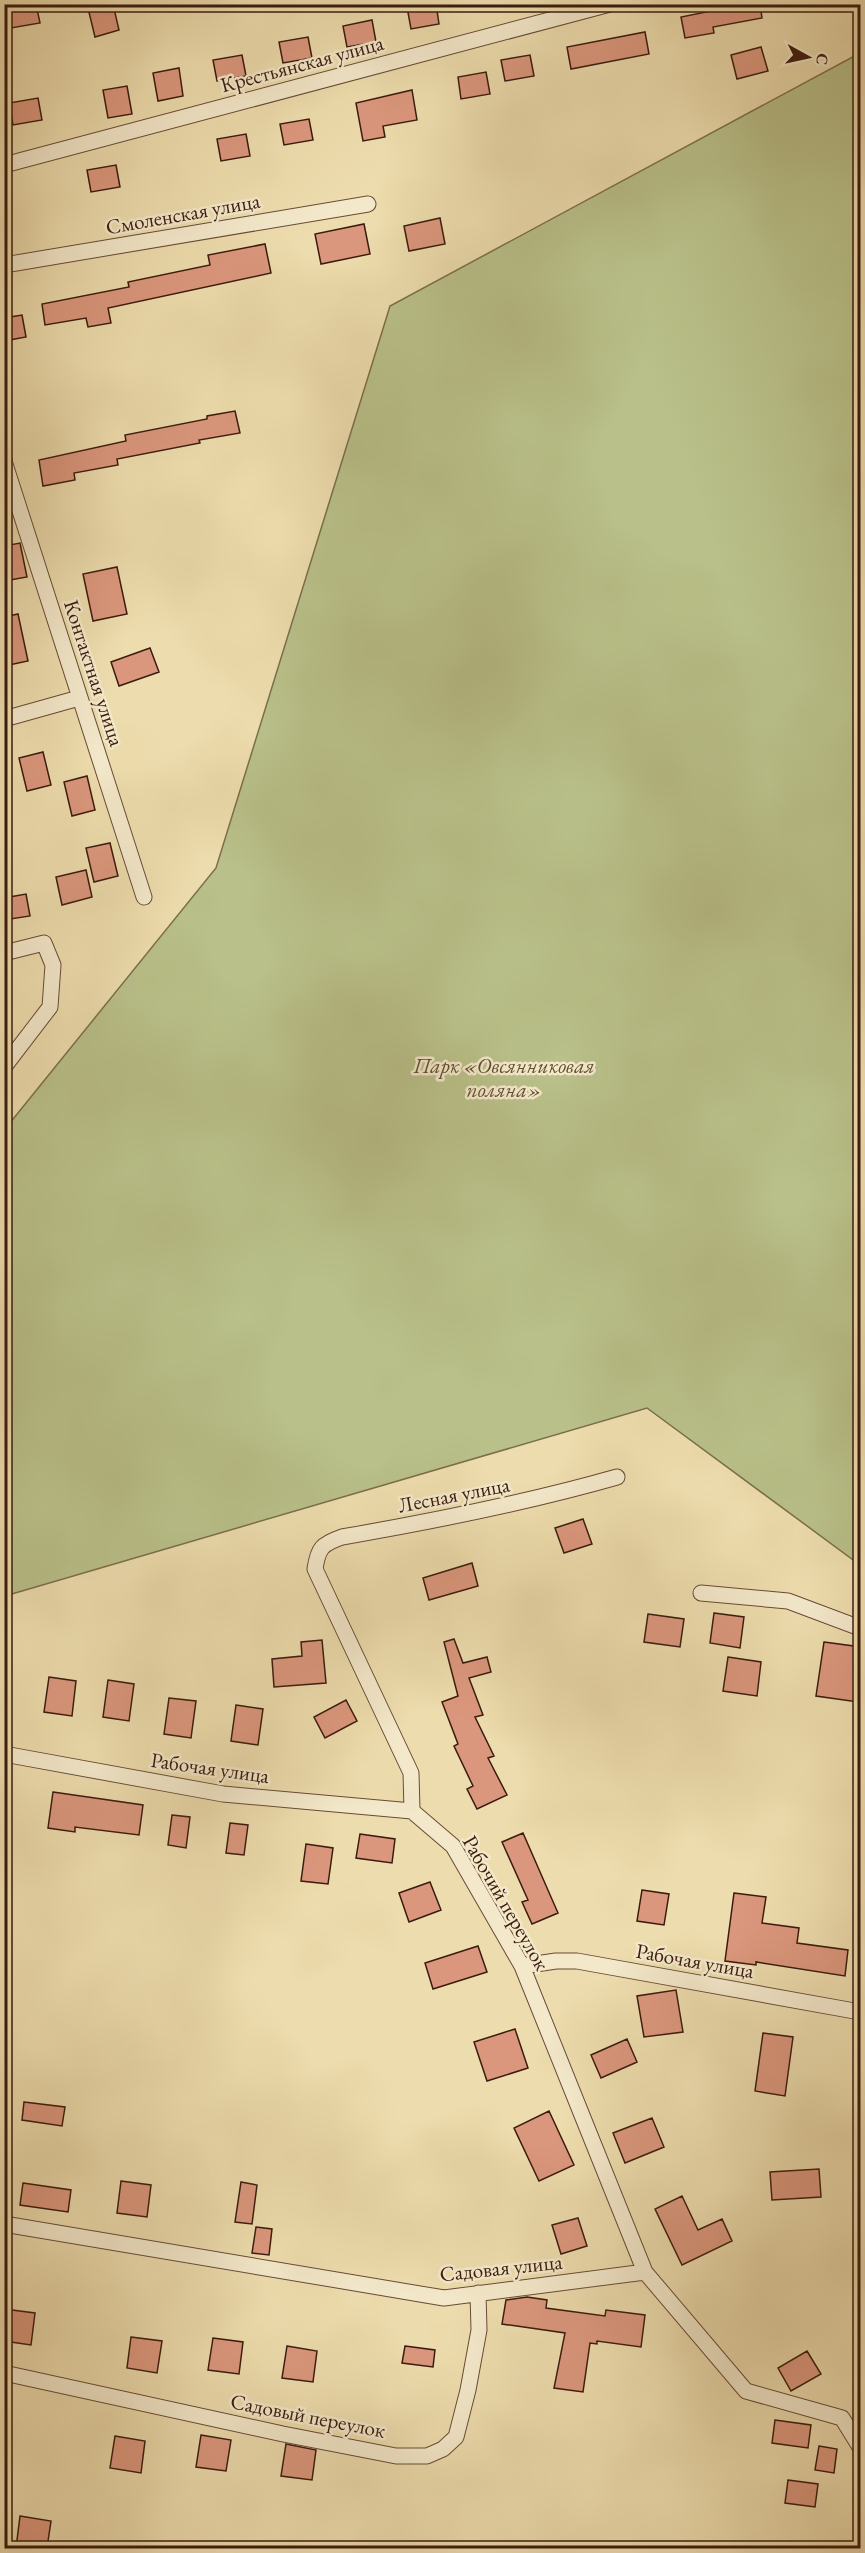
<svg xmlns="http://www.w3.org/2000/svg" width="865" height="2553" font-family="'EB Garamond',serif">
  <rect width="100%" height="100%" fill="#eddcad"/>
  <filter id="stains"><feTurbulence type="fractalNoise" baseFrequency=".00333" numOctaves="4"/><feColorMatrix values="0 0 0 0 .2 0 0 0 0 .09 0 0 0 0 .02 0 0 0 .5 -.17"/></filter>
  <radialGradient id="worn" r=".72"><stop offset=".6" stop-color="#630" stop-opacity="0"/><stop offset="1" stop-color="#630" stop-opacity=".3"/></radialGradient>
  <path fill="#b9c089" stroke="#7a6e4b" stroke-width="1.5" d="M860 53V1565L647 1408 5 1596V1129L216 868 390 306Z"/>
  <path fill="#db977d" stroke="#3b1b0d" stroke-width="1.5" d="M18 4H36L40 23 11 28 7 6Z
    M87 4H113L119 30 95 37Z
    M423 4H436L439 24 411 29 407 7Z
    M730 4H760L762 18 713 27 714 33 685 38 681 17 731 7Z
    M372 20 376 42 347 47 343 26Z
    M645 32 649 54 571 69 567 47Z
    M308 37 312 58 283 63 279 42Z
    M761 47 768 71 737 79 731 55Z
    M242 55 246 76 217 81 213 60Z
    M530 55 534 76 505 81 501 60Z
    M179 68 183 96 158 101 153 73Z
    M486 72 490 94 461 99 458 77Z
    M127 86 132 114 108 118 103 90Z
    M412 90 417 120 383 126 385 137 363 141 356 103Z
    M38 98 42 120 13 125 9 103Z
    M309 119 313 140 284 145 280 124Z
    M246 134 250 156 221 161 217 139Z
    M116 165 120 187 91 192 87 170Z
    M440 218 445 244 409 251 404 226Z
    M364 224 370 254 321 264 315 234Z
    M265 244 271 273 108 308 111 323 88 327 86 318 45 325 42 304 129 287 128 282 210 265 208 255Z
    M22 315 26 337 4 341V318Z
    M235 411 240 433 199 440 200 443 117 459 118 465 74 473 75 480 43 486 39 460 126 441 125 435 207 419V416Z
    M20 543 27 577 4 581V546Z
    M117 567 127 614 93 621 83 574Z
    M18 614 28 661 4 666V617Z
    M150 648 159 672 119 686 111 662Z
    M43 752 51 785 27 791 19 758Z
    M87 776 95 810 72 816 64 782Z
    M110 843 118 876 94 882 86 848Z
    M86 870 92 897 62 905 56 877Z
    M26 894 30 916 4 920V898Z
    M583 1519 592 1544 564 1553 555 1528Z
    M472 1563 478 1586 429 1600 423 1578Z
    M714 1613 744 1617 740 1648 710 1643Z
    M648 1614 684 1619 680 1647 644 1642Z
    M454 1639 463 1663 487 1657 491 1672 469 1678 483 1715 475 1717 494 1756 488 1758 507 1795 477 1809 467 1789 473 1786 454 1746 458 1744 442 1702 458 1696 444 1642Z
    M322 1640 326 1683 274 1687 272 1659 302 1656 301 1642Z
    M824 1642 861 1647 858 1702 816 1696Z
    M728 1657 761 1662 757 1696 723 1691Z
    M49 1677 76 1681 72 1716 44 1712Z
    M108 1680 134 1684 129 1721 103 1717Z
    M169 1698 196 1701 191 1738 164 1734Z
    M346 1700 357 1721 325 1738 314 1717Z
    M236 1705 263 1709 258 1745 231 1741Z
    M53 1792 143 1805 139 1835 75 1827V1832L48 1828Z
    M172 1815 190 1817 186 1848 168 1845Z
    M230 1823 248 1825 244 1855 226 1853Z
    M523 1833 558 1913 532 1924 522 1902 528 1900 502 1842Z
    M360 1834 395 1839 392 1863 356 1858Z
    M306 1844 333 1848 328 1884 301 1881Z
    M430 1882 441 1910 409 1922 399 1893Z
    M642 1890 669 1894 664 1925 637 1921Z
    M734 1893 766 1897 762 1923 799 1928 797 1943 848 1950 845 1976 756 1962V1965L725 1961Z
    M478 1946 487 1972 433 1989 425 1963Z
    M676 1990 683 2032 644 2037 637 1996Z
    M515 2029 528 2068 487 2081 474 2042Z
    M763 2033 793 2037 785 2096 755 2091Z
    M627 2039 637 2062 601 2078 591 2055Z
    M24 2102 65 2107 62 2126 22 2120Z
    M549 2111 574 2165 539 2181 514 2128Z
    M652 2118 664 2147 625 2163 613 2133Z
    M819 2169 821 2197 772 2200 770 2172Z
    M121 2181 151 2185 147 2217 117 2213Z
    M241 2182 257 2185 252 2224 235 2222Z
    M23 2183 71 2190 68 2212 20 2205Z
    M682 2196 698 2230 722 2219 732 2241 682 2265 655 2209Z
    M578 2218 587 2246 561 2254 552 2225Z
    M256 2227 272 2229 269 2255 252 2253Z
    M527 2297 547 2300 546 2308 605 2316 606 2310 645 2315 641 2347 597 2341V2344L590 2343 583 2392 554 2388 565 2333 502 2324 506 2300Z
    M4 2309 35 2313 31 2345 4 2341Z
    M131 2337 162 2341 157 2373 127 2368Z
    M213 2338 243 2342 239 2374 208 2370Z
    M287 2346 317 2351 313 2382 282 2378Z
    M405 2346 435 2350 433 2367 402 2363Z
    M807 2351 821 2374 791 2391 778 2368Z
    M775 2420 811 2425 808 2448 772 2443Z
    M201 2435 231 2440 226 2471 196 2467Z
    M115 2436 145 2441 141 2473 110 2468Z
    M286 2444 316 2450 312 2480 281 2476Z
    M819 2446 837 2449 834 2473 815 2470Z
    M788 2480 818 2484 815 2507 785 2503Z
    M20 2516 51 2521 47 2548H16Z"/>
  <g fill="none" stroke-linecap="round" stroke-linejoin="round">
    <g stroke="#684b35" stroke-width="17">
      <path id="minor" d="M4 165 610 4
        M4 265 368 204
        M4 461 144 897
        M4 719 79 698
        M4 953 44 943 53 965 50 1007 4 1067
        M617 1477C526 1503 435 1521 342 1537 322 1544 318 1548 315 1569L411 1773 412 1811 453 1846 522 1966 645 2272 746 2391 842 2418 860 2447
        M701 1593 788 1601 860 1628
        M4 1754 223 1794 412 1811
        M522 1966 556 1961H577L860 2012
        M4 2224 444 2298 645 2272
        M4 2373 283 2434 396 2456H427L443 2449 456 2437 468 2390 479 2330 478 2293"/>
    </g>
    <use href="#minor" stroke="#f3e8ca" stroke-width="15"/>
  </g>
  <g text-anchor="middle" stroke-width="5" stroke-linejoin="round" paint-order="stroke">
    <g font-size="21" fill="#3b1b0d" stroke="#f3e8ca">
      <text transform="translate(302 64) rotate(-15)" y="7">Крестьянская улица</text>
      <text transform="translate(183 214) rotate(-10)" y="7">Смоленская улица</text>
      <text transform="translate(94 673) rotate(72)" y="7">Контактная улица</text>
      <text transform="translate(454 1495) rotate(-11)" y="7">Лесная улица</text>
      <text transform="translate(210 1768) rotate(8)" y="7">Рабочая улица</text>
      <text transform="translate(506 1903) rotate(60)" y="7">Рабочий переулок</text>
      <text transform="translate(695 1961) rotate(10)" y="7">Рабочая улица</text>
      <text transform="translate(501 2268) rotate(-6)" y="7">Садовая улица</text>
      <text transform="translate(308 2416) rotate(11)" y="7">Садовый переулок</text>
    </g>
    <g font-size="21" font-style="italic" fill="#614d32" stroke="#f3e8ca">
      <text x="504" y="1073">Парк «Овсянниковая<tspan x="504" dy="24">поляна»</tspan></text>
    </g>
  </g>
  <rect width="865" height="2553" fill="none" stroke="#eddcad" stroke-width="24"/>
  <rect x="6" y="6" width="853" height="2541" fill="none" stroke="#3b1b0d" stroke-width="3"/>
  <rect x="12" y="12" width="841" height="2529" fill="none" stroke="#3b1b0d" stroke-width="1.5"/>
  <g transform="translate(808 57) rotate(98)" stroke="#f3e8ca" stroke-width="4.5" paint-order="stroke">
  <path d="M0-4.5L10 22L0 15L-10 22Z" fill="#3b1b0d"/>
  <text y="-9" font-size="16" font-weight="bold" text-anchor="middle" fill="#3b1b0d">С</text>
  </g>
  <rect width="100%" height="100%" filter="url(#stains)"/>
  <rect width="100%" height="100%" fill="url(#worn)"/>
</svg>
